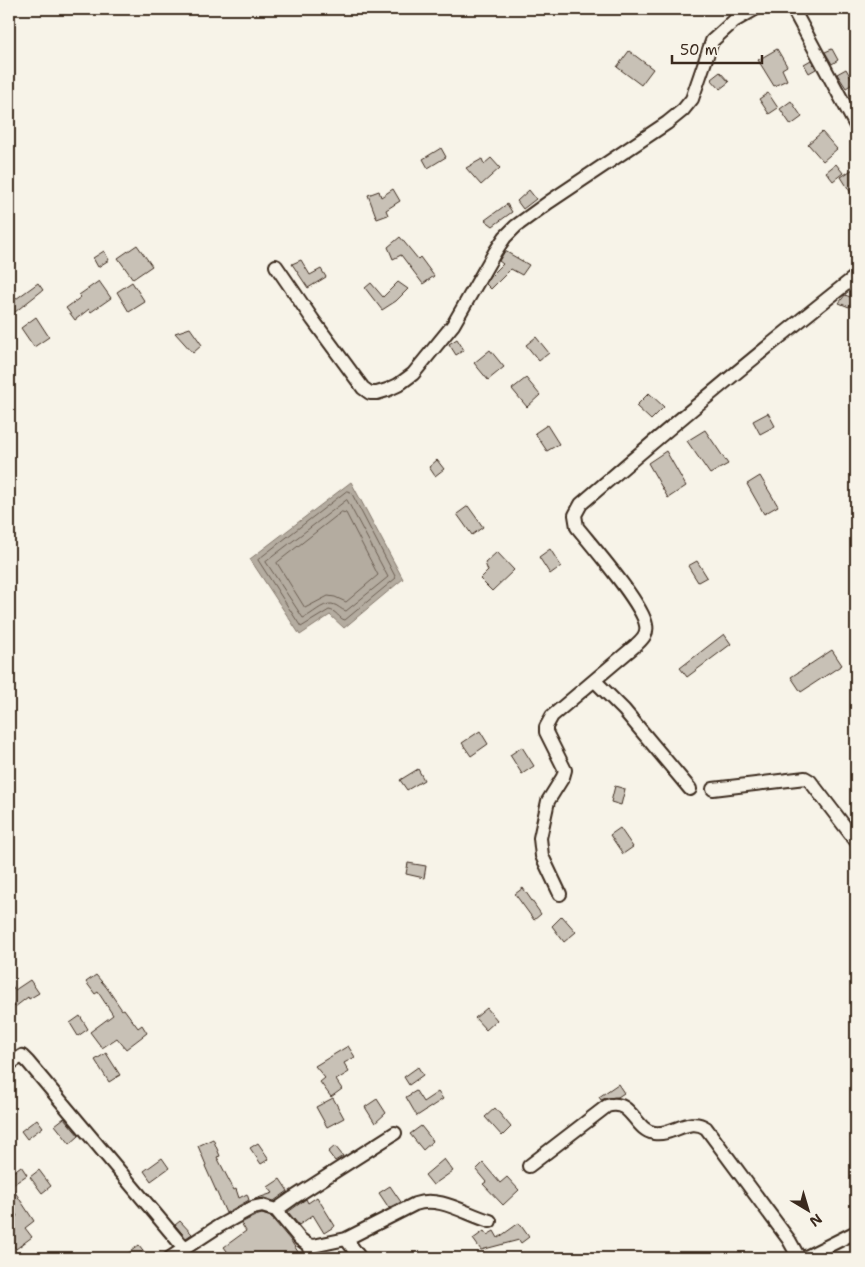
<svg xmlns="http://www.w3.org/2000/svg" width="865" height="1267" font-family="'Shantell Sans',sans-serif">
  <rect width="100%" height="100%" fill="#f7f3e8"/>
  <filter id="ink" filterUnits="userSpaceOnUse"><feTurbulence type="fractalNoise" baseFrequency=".02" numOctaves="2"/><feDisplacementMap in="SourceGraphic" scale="10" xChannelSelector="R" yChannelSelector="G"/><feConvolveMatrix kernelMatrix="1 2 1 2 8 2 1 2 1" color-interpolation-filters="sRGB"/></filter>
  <g filter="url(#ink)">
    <path fill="#b4aca0" stroke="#84786c" d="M351 482 403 579 344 628 330 615 300 635 250 559Z"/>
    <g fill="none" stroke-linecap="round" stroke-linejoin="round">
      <path stroke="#6b5e52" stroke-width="1" d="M347 491 351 492 396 578 345 620C339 619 337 611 329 610L301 627 258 560Z
        M347 500 388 577 346 611C341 610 338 605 332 604 322 603 312 615 303 618L266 562Z
        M342 512 346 513 378 575 346 602 335 597 328 596 305 608 277 563Z"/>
    </g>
    <path fill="#c8c1b6" stroke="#3b2a1e" d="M777 49 787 66 782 69 787 80 774 86 758 60Z
      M832 49 838 60 832 64 825 52Z
      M629 51 653 69 641 85 617 67Z
      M811 60 816 69 809 73 804 64Z
      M846 69 854 83 846 88 837 74Z
      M720 72 729 82 720 89 711 79Z
      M768 93 778 108 769 114 759 99Z
      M791 101 802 117 791 125 780 109Z
      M822 132 837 149 823 161 808 144Z
      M441 148 446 157 428 168 423 159Z
      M491 158 500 168 481 185 466 168 482 159 484 164Z
      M836 164 843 173 833 181 826 172Z
      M856 167V201L841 177Z
      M393 189 400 201 386 210 388 215 377 219 368 195 379 191 381 197Z
      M529 190 536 199 523 209 517 201Z
      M507 204 512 212 493 226 485 220Z
      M400 237 418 259 420 257 434 276 423 284 401 255 393 259 388 247Z
      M137 245 152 266 133 279 118 258Z
      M104 251 109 260 98 267 93 258Z
      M505 251 529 265 522 275 511 269 491 289 486 284 490 277 503 264 499 261Z
      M301 260 310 275 321 269 326 277 308 288 292 264Z
      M99 281 111 298 91 312 89 309 75 320 66 308 81 297 79 295Z
      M132 282 145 302 129 312 117 292Z
      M398 282 408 289 396 301 382 310 365 288 371 283 383 297Z
      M38 283 43 290 15 312 9 304Z
      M845 295 853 298 849 307 839 303Z
      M36 317 49 337 34 347 21 328Z
      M190 328 202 345 193 353 175 333Z
      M536 337 549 353 539 361 526 345Z
      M457 339 464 350 456 355 449 344Z
      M490 350 504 367 488 380 474 363Z
      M526 378 540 395 527 407 512 389Z
      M649 393 664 407 651 420 636 406Z
      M768 413 775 426 760 434 753 421Z
      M547 425 559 444 547 451 535 433Z
      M705 430 728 464 710 474 687 441Z
      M666 451 686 486 668 498 648 463Z
      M437 460 444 469 435 476 429 467Z
      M760 476 778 506 764 514 747 484Z
      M468 506 483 527 472 535 457 514Z
      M550 549 561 566 550 574 539 557Z
      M497 552 514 570 492 591 480 579 488 571 485 563Z
      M697 561 707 577 698 582 688 566Z
      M724 634 731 644 687 677 680 668Z
      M832 650 842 665 801 692 791 677Z
      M480 731 488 744 471 756 462 743Z
      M522 747 534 766 522 774 510 755Z
      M418 769 424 780 407 790 400 780Z
      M615 786 625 789 621 805 611 802Z
      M620 828 633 847 623 854 610 835Z
      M408 863 426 866 424 878 406 874Z
      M523 888 541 914 534 920 515 894Z
      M562 916 576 932 564 942 552 926Z
      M96 975 107 988 122 1010 124 1009 138 1028 142 1025 147 1033 126 1049 117 1038 102 1048 90 1032 113 1015 98 992 95 994 86 982Z
      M30 980 39 993 29 999 28 997 15 1007 9 999V982L15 990Z
      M487 1008 497 1020 486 1030 475 1018Z
      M80 1016 88 1029 78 1036 70 1023Z
      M348 1046 355 1057 344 1063 349 1072 336 1080 342 1089 331 1097 320 1082 325 1078 315 1066Z
      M106 1053 120 1075 109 1082 95 1060Z
      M418 1067 423 1075 409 1085 404 1077Z
      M618 1084 624 1093 618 1097 606 1098 601 1100 599 1097Z
      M416 1091 423 1102 438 1092 443 1099 417 1116 406 1097Z
      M333 1098 344 1118 327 1127 316 1107Z
      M377 1099 386 1113 375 1123 365 1107Z
      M495 1108 511 1127 502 1136 485 1117Z
      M64 1118 79 1136 70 1144 55 1125Z
      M37 1119 43 1127 27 1139 21 1131Z
      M421 1126 433 1141 423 1150 410 1134Z
      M213 1139 220 1156 217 1157 234 1190 236 1189 239 1198 247 1194 249 1200 226 1213 205 1166 206 1165 198 1146Z
      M258 1143 269 1159 261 1164 250 1148Z
      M335 1146 343 1156 335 1161 328 1152Z
      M162 1158 169 1168 151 1181 144 1171Z
      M444 1159 453 1171 433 1185 425 1175Z
      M483 1163 500 1183 507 1177 519 1190 503 1205 483 1184 486 1182 476 1170Z
      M21 1166 27 1175 11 1186 34 1221 25 1228 32 1237 16 1249 9 1239V1223L17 1216 9 1204V1175Z
      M39 1170 51 1186 42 1193 30 1177Z
      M280 1179 288 1191 274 1201 264 1198 252 1200 273 1193 268 1187Z
      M390 1186 401 1202 389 1208 379 1193Z
      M317 1197 335 1226 324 1233 313 1215 299 1225 288 1212 306 1199 308 1203Z
      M262 1214 271 1217 291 1241 302 1258H232L224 1247 246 1231 241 1223 255 1216Z
      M180 1221 192 1234 186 1238 175 1225Z
      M519 1223 529 1237 521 1243 519 1240 481 1250 473 1239 484 1231 487 1235 494 1231 498 1238Z
      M139 1245 149 1258H122Z"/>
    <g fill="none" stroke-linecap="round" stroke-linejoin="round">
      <g stroke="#3b2a1e" stroke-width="16">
        <path id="street" d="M793 9 856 126
          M276 266 313 320 363 388 370 393H377L387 390 398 385 413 374 453 325 495 252 505 237 516 226 549 202 667 123 683 110 692 99 712 41 734 21 755 9
          M595 681 624 710 690 789
          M713 789 805 778 810 781 856 841
          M560 894 542 856 540 838 548 801 563 777 565 770 546 732V727L552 716 636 645C642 639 648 634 646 625 642 603 593 547 577 527L575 515 581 504C671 426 762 350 856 276
          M9 1064 22 1056 28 1062 184 1248
          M529 1166 607 1106C632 1098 634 1130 654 1133 673 1136 689 1116 706 1128L789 1240 799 1258
          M276 1210 293 1198 395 1133
          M346 1239 360 1258
          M308 1245 312 1258
          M170 1258 219 1226 252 1208 262 1206 276 1210 300 1239 308 1245 313 1246 346 1239 415 1204C440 1195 467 1215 490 1221
          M804 1258 856 1232"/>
      </g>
      <use href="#street" stroke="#f7f3e8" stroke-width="12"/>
    </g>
  </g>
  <rect width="865" height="1267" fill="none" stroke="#f7f3e8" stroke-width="30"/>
  <rect x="15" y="15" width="835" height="1237" fill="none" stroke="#3b2a1e" stroke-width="2" filter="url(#ink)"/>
  <g transform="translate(808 1210) rotate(142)" stroke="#f7f3e8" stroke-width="4" paint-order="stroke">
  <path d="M0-4L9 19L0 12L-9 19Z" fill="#3b2a1e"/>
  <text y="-8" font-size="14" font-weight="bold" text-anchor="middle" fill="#3b2a1e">N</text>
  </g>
  <path d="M672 55v8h90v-8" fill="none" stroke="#3b2a1e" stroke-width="2.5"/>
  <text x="680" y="55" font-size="15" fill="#3b2a1e" stroke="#f7f3e8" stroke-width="4" paint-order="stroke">50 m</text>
</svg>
